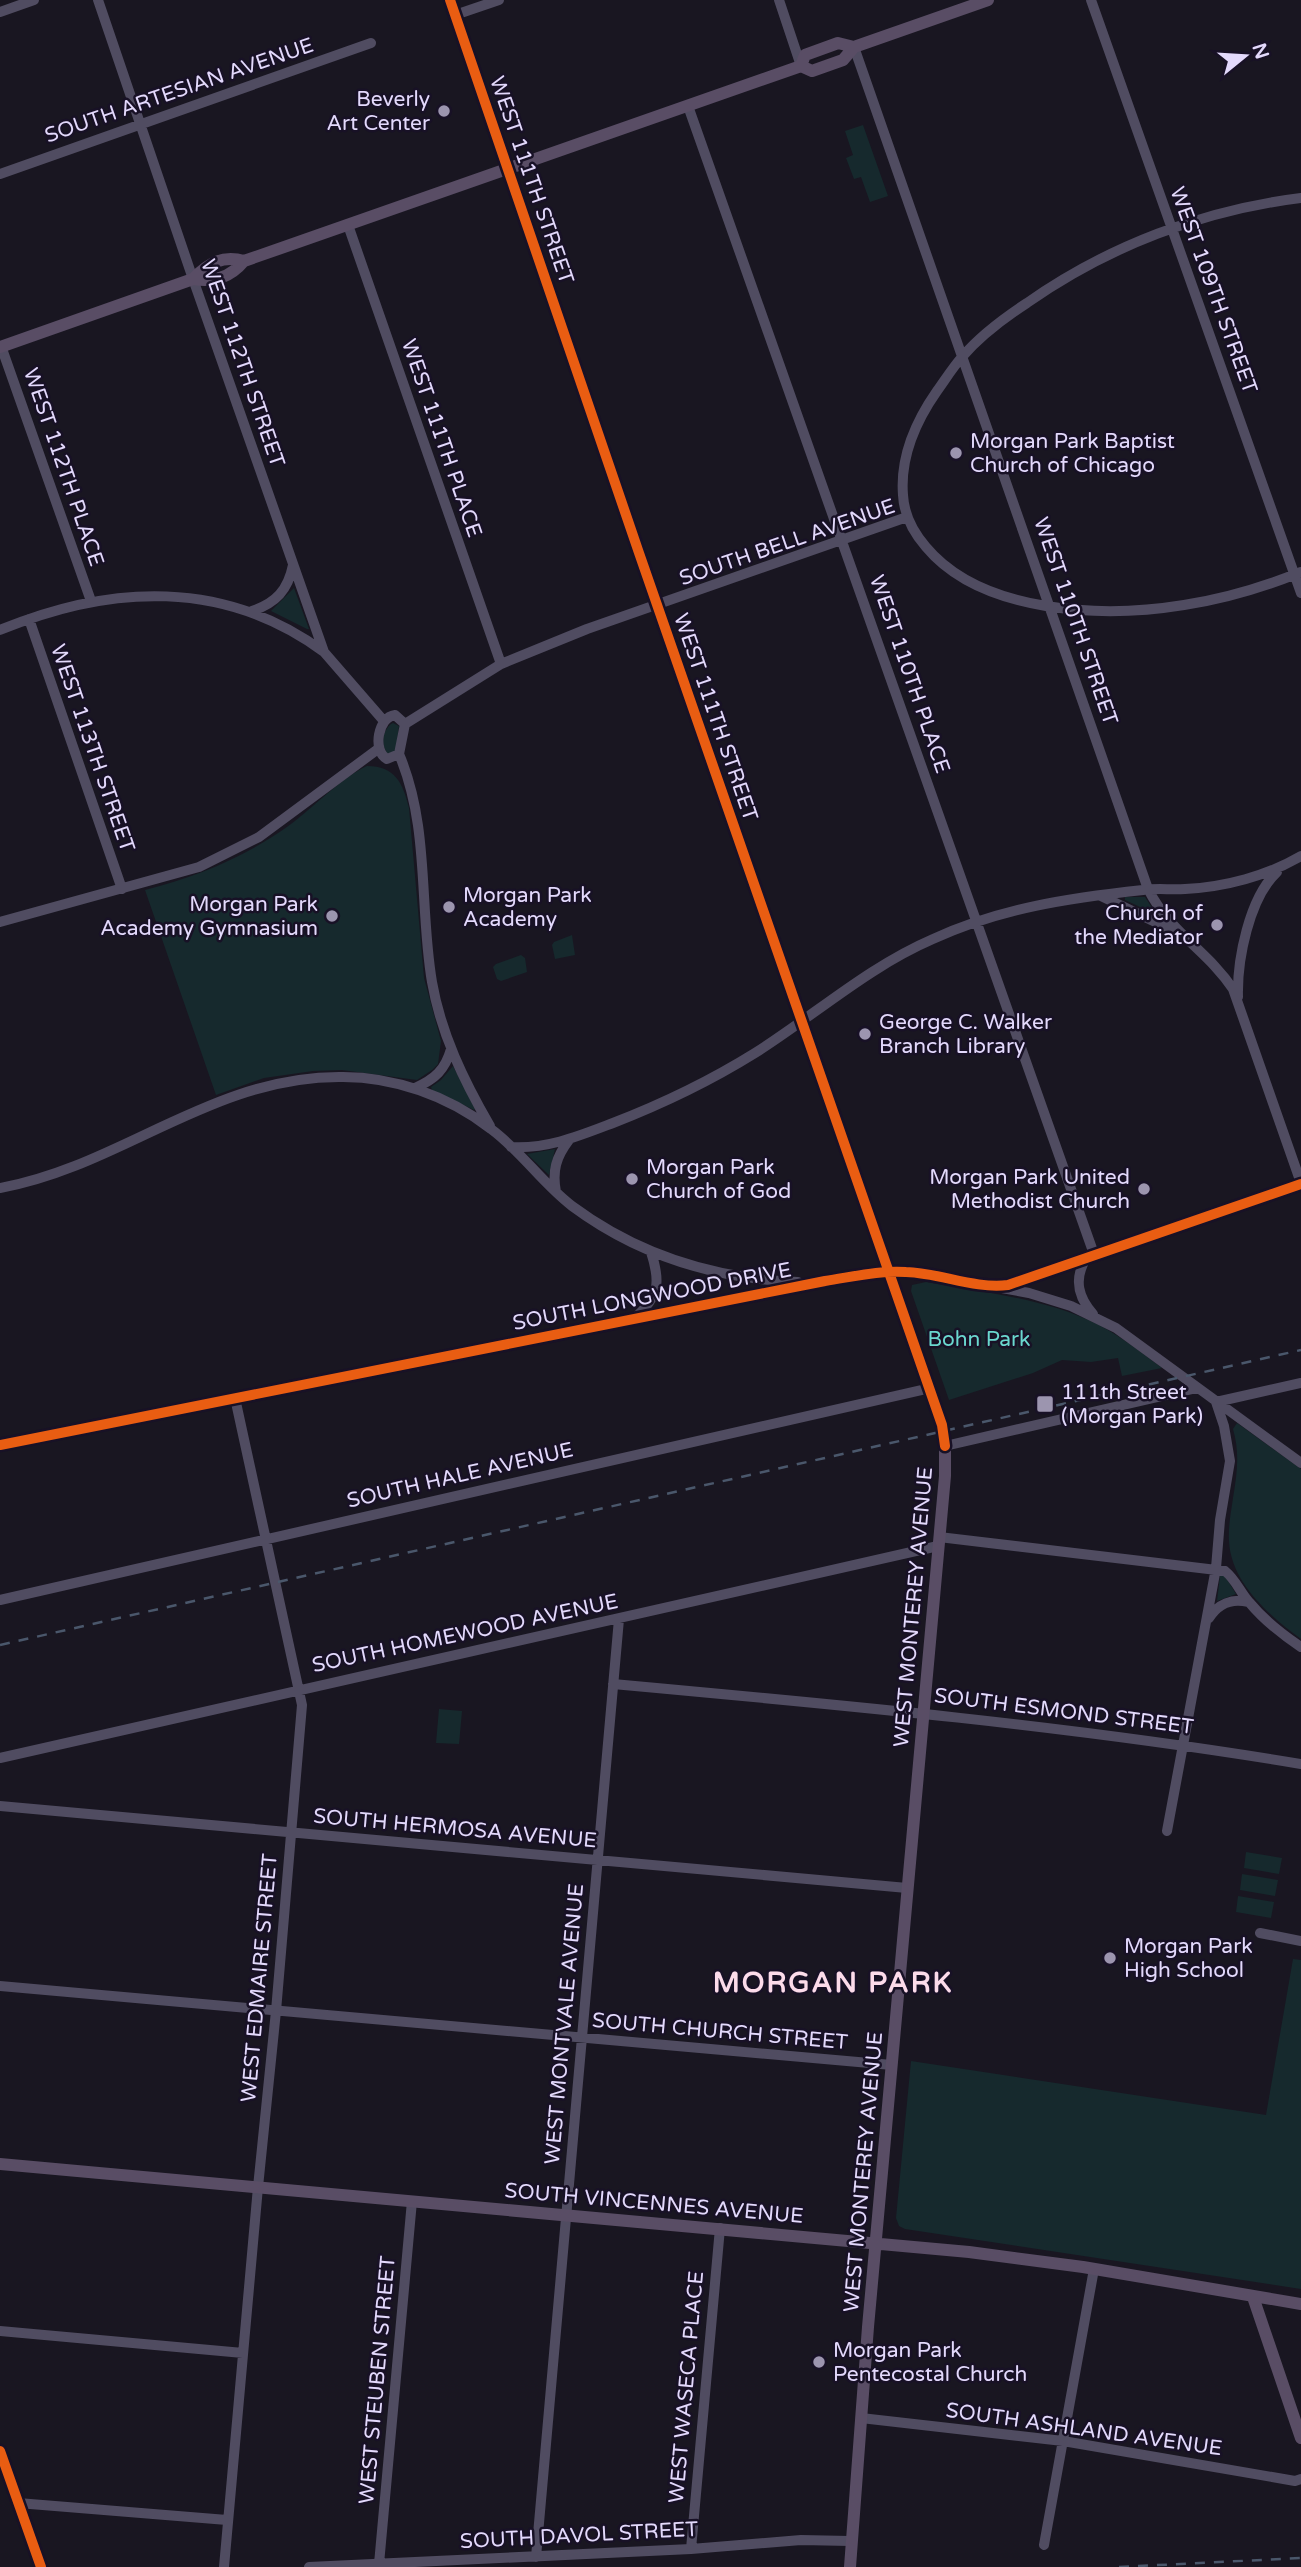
<svg xmlns="http://www.w3.org/2000/svg" width="1301" height="2567" font-family="'Varela Round',sans-serif">
  <rect width="100%" height="100%" fill="#191621"/>
  <path fill="#16292d" d="M863 125 888 196 870 202 861 177 854 179 846 158 853 155 845 131Z
    M294 588 309 629H307L271 611Z
    M393 723 399 726 396 749 393 753H387C380 744 383 728 393 723Z
    M367 766C395 766 403 783 409 808L424 978 441 1041 438 1064 432 1070 417 1080 342 1070 313 1071 264 1078 216 1095 145 890C198 876 246 857 291 824 314 807 342 777 367 766Z
    M1125 897H1145L1154 911 1153 913 1125 900Z
    M572 935 575 955 555 959 552 945 554 942Z
    M521 955 525 958 527 972 501 981 497 979 493 967 496 964Z
    M453 1066 475 1109 474 1110 432 1090 431 1087 441 1080Z
    M555 1149 549 1175 527 1154Z
    M926 1282C985 1293 1045 1298 1099 1325 1122 1337 1142 1353 1162 1368L1122 1376 1118 1358 1091 1362 1062 1360 1033 1373 949 1400 911 1291 912 1285Z
    M1237 1423 1301 1469V1639C1270 1616 1231 1583 1229 1541 1228 1527 1231 1512 1233 1498 1237 1474 1240 1453 1233 1429Z
    M1220 1576H1225L1236 1594 1217 1601Z
    M439 1709 462 1711 459 1744 436 1743Z
    M1246 1852 1282 1858 1279 1874 1244 1868Z
    M1242 1874 1278 1880 1275 1896 1240 1890Z
    M1238 1896 1274 1902 1271 1918 1236 1912Z
    M1293 1959 1301 1960V2289L905 2229 899 2226 896 2218 911 2061 1266 2115Z"/>
  <g fill="none" stroke-linecap="round" stroke-linejoin="round">
    <path stroke="#504c61" stroke-width="10" d="M98 0 193 279 324 652 383 720
      M779 0 801 66
      M1091 0 1301 593
      M0 12 34 0
      M455 15 499 0
      M854 47 1148 889C1171 934 1207 950 1233 989L1301 1183
      M688 106 1095 1257
      M0 174 371 43
      M1301 198C1203 210 1108 246 1027 303 1004 318 980 336 962 357 953 367 945 380 937 391 916 421 900 457 903 495 904 514 913 532 926 547 982 614 1104 618 1184 605 1224 599 1264 587 1301 572
      M348 225 501 664
      M1 346 91 601
      M252 611C276 603 288 590 293 565
      M29 619 122 889
      M0 630C111 584 225 579 324 652
      M395 715 405 724 399 754 387 759C372 751 378 717 395 715Z
      M405 724 501 664 587 629 907 517
      M399 754C430 827 419 906 432 982 441 1034 464 1081 490 1126
      M1101 896 1172 930
      M0 922 199 867 259 837 378 749
      M1238 997C1237 960 1249 898 1277 872
      M415 1088C435 1079 445 1070 451 1049
      M511 1147C548 1149 579 1136 613 1123 662 1104 710 1081 755 1053 815 1015 868 967 933 939 1001 908 1069 898 1143 890 1157 888 1171 890 1185 889 1225 887 1267 876 1301 856
      M0 1188C121 1166 211 1077 339 1077 393 1076 449 1096 491 1129 521 1151 542 1183 572 1206 638 1255 716 1279 798 1282
      M556 1192C552 1171 556 1157 569 1140
      M1085 1260C1074 1280 1078 1297 1093 1314
      M1002 1288 1029 1293 1071 1306 1116 1328 1301 1463
      M635 1318C659 1296 661 1283 651 1252
      M0 1445 825 1281C852 1277 880 1270 906 1272 941 1273 973 1289 1008 1285L1301 1184
      M945 1446 1197 1388
      M939 1537 1225 1571C1236 1580 1240 1592 1249 1602 1263 1619 1283 1635 1301 1647
      M0 1600 930 1388
      M1209 1618C1218 1604 1232 1598 1248 1602
      M613 1684C843 1705 1073 1726 1301 1764
      M0 1758 938 1546
      M0 1806 907 1888
      M1167 1831 1216 1568 1220 1520 1230 1461 1224 1426 1216 1402 1301 1383
      M1260 1933 1301 1941
      M0 1986 892 2065
      M0 2331 243 2353
      M861 2418 1063 2441 1295 2481 1301 2479
      M0 2451 41 2567
      M18 2503 227 2520
      M1044 2545 1094 2269
      M691 2549 720 2228
      M536 2557 619 1619
      M379 2564 412 2201
      M224 2567 258 2187 276 2011 302 1705 235 1398
      M309 2567 691 2549 801 2540 850 2541"/>
    <path stroke="#594d65" stroke-width="12" d="M450 0 638 550 942 1425 945 1446V1476L868 2327 850 2567
      M801 66 805 55 838 43 854 47
      M193 279C208 263 223 255 244 261
      M0 347 193 279C214 282 230 278 244 261L801 66 812 71 843 60 854 47 988 0
      M0 2164 969 2252 1083 2267 1301 2304
      M1253 2297 1301 2438"/>
    <path stroke="#4a576b" stroke-width="2.5" stroke-dasharray="10 9" stroke-linecap="butt" d="M0 1645 1301 1350
      M1119 2567 1301 2558"/>
    <g stroke="#181126" stroke-width="15">
      <path id="cycleway" d="M450 0 638 550 942 1425 945 1446
        M0 1445 825 1281C852 1277 880 1270 906 1272 941 1273 973 1289 1008 1285L1301 1184
        M0 2451 41 2567"/>
    </g>
    <use href="#cycleway" stroke="#e95d12" stroke-width="10"/>
  </g>
  <g fill="#9c95af" stroke="#181126" stroke-width="2.5">
    <circle cx="444" cy="111" r="7"/>
    <circle cx="956" cy="453" r="7"/>
    <circle cx="449" cy="907" r="7"/>
    <circle cx="332" cy="916" r="7"/>
    <circle cx="1217" cy="925" r="7"/>
    <circle cx="865" cy="1034" r="7"/>
    <circle cx="632" cy="1179" r="7"/>
    <circle cx="1144" cy="1189" r="7"/>
    <rect x="1036" y="1395" width="18" height="18" rx="3.5"/>
    <circle cx="1110" cy="1958" r="7"/>
    <circle cx="819" cy="2362" r="7"/>
  </g>
  <g text-anchor="middle" stroke-width="5" stroke-linejoin="round" paint-order="stroke">
    <g font-size="21" fill="#e3d9fc" stroke="#181126">
      <text transform="translate(179 90) rotate(-19)" y="7">SOUTH ARTESIAN AVENUE</text>
      <text transform="translate(532 180) rotate(71)" y="7">WEST 111TH STREET</text>
      <text transform="translate(1214 290) rotate(70)" y="7">WEST 109TH STREET</text>
      <text transform="translate(243 363) rotate(71)" y="7">WEST 112TH STREET</text>
      <text transform="translate(442 438) rotate(71)" y="7">WEST 111TH PLACE</text>
      <text transform="translate(64 467) rotate(71)" y="7">WEST 112TH PLACE</text>
      <text transform="translate(787 542) rotate(-19)" y="7">SOUTH BELL AVENUE</text>
      <text transform="translate(1076 621) rotate(71)" y="7">WEST 110TH STREET</text>
      <text transform="translate(910 674) rotate(71)" y="7">WEST 110TH PLACE</text>
      <text transform="translate(716 717) rotate(71)" y="7">WEST 111TH STREET</text>
      <text transform="translate(93 748) rotate(71)" y="7">WEST 113TH STREET</text>
      <text transform="translate(652 1296) rotate(-11)" y="7">SOUTH LONGWOOD DRIVE</text>
      <text transform="translate(460 1475) rotate(-13)" y="7">SOUTH HALE AVENUE</text>
      <text transform="translate(913 1607) rotate(-85)" y="7">WEST MONTEREY AVENUE</text>
      <text transform="translate(465 1633) rotate(-12)" y="7">SOUTH HOMEWOOD AVENUE</text>
      <text transform="translate(1064 1711) rotate(7)" y="7">SOUTH ESMOND STREET</text>
      <text transform="translate(455 1828) rotate(5)" y="7">SOUTH HERMOSA AVENUE</text>
      <text transform="translate(259 1978) rotate(-85)" y="7">WEST EDMAIRE STREET</text>
      <text transform="translate(564 2024) rotate(-85)" y="7">WEST MONTVALE AVENUE</text>
      <text transform="translate(720 2031) rotate(5)" y="7">SOUTH CHURCH STREET</text>
      <text transform="translate(863 2172) rotate(-85)" y="7">WEST MONTEREY AVENUE</text>
      <text transform="translate(654 2203) rotate(5)" y="7">SOUTH VINCENNES AVENUE</text>
      <text transform="translate(377 2380) rotate(-85)" y="7">WEST STEUBEN STREET</text>
      <text transform="translate(686 2387) rotate(-85)" y="7">WEST WASECA PLACE</text>
      <text transform="translate(1084 2429) rotate(8)" y="7">SOUTH ASHLAND AVENUE</text>
      <text transform="translate(579 2535) rotate(-3)" y="7">SOUTH DAVOL STREET</text>
    </g>
    <g font-size="21" fill="#e3d9fc" stroke="#181126" text-anchor="start">
      <text x="430" y="106" text-anchor="end">Beverly<tspan x="430" dy="24">Art Center</tspan></text>
      <text x="970" y="448">Morgan Park Baptist<tspan x="970" dy="24">Church of Chicago</tspan></text>
      <text x="463" y="902">Morgan Park<tspan x="463" dy="24">Academy</tspan></text>
      <text x="318" y="911" text-anchor="end">Morgan Park<tspan x="318" dy="24">Academy Gymnasium</tspan></text>
      <text x="1203" y="920" text-anchor="end">Church of<tspan x="1203" dy="24">the Mediator</tspan></text>
      <text x="879" y="1029">George C. Walker<tspan x="879" dy="24">Branch Library</tspan></text>
      <text x="646" y="1174">Morgan Park<tspan x="646" dy="24">Church of God</tspan></text>
      <text x="1130" y="1184" text-anchor="end">Morgan Park United<tspan x="1130" dy="24">Methodist Church</tspan></text>
      <text x="1061" y="1399">111th Street<tspan x="1061" dy="24">(Morgan Park)</tspan></text>
      <text x="1124" y="1953">Morgan Park<tspan x="1124" dy="24">High School</tspan></text>
      <text x="833" y="2357">Morgan Park<tspan x="833" dy="24">Pentecostal Church</tspan></text>
    </g>
    <g font-size="21" fill="#6ad8cf" stroke="#181126">
      <text x="979" y="1346">Bohn Park</text>
    </g>
    <g font-size="28" font-weight="bold" letter-spacing="2" fill="#fcdbea" stroke="#181126">
      <text x="833" y="1992">MORGAN PARK</text>
    </g>
  </g>
  <g transform="translate(1245 56) rotate(72)" stroke="#181126" stroke-width="5" paint-order="stroke">
  <path d="M0-5L12 26L0 18L-12 26Z" fill="#e3d9fc"/>
  <text y="-10" font-size="19" font-weight="bold" text-anchor="middle" fill="#e3d9fc">N</text>
  </g>
</svg>
